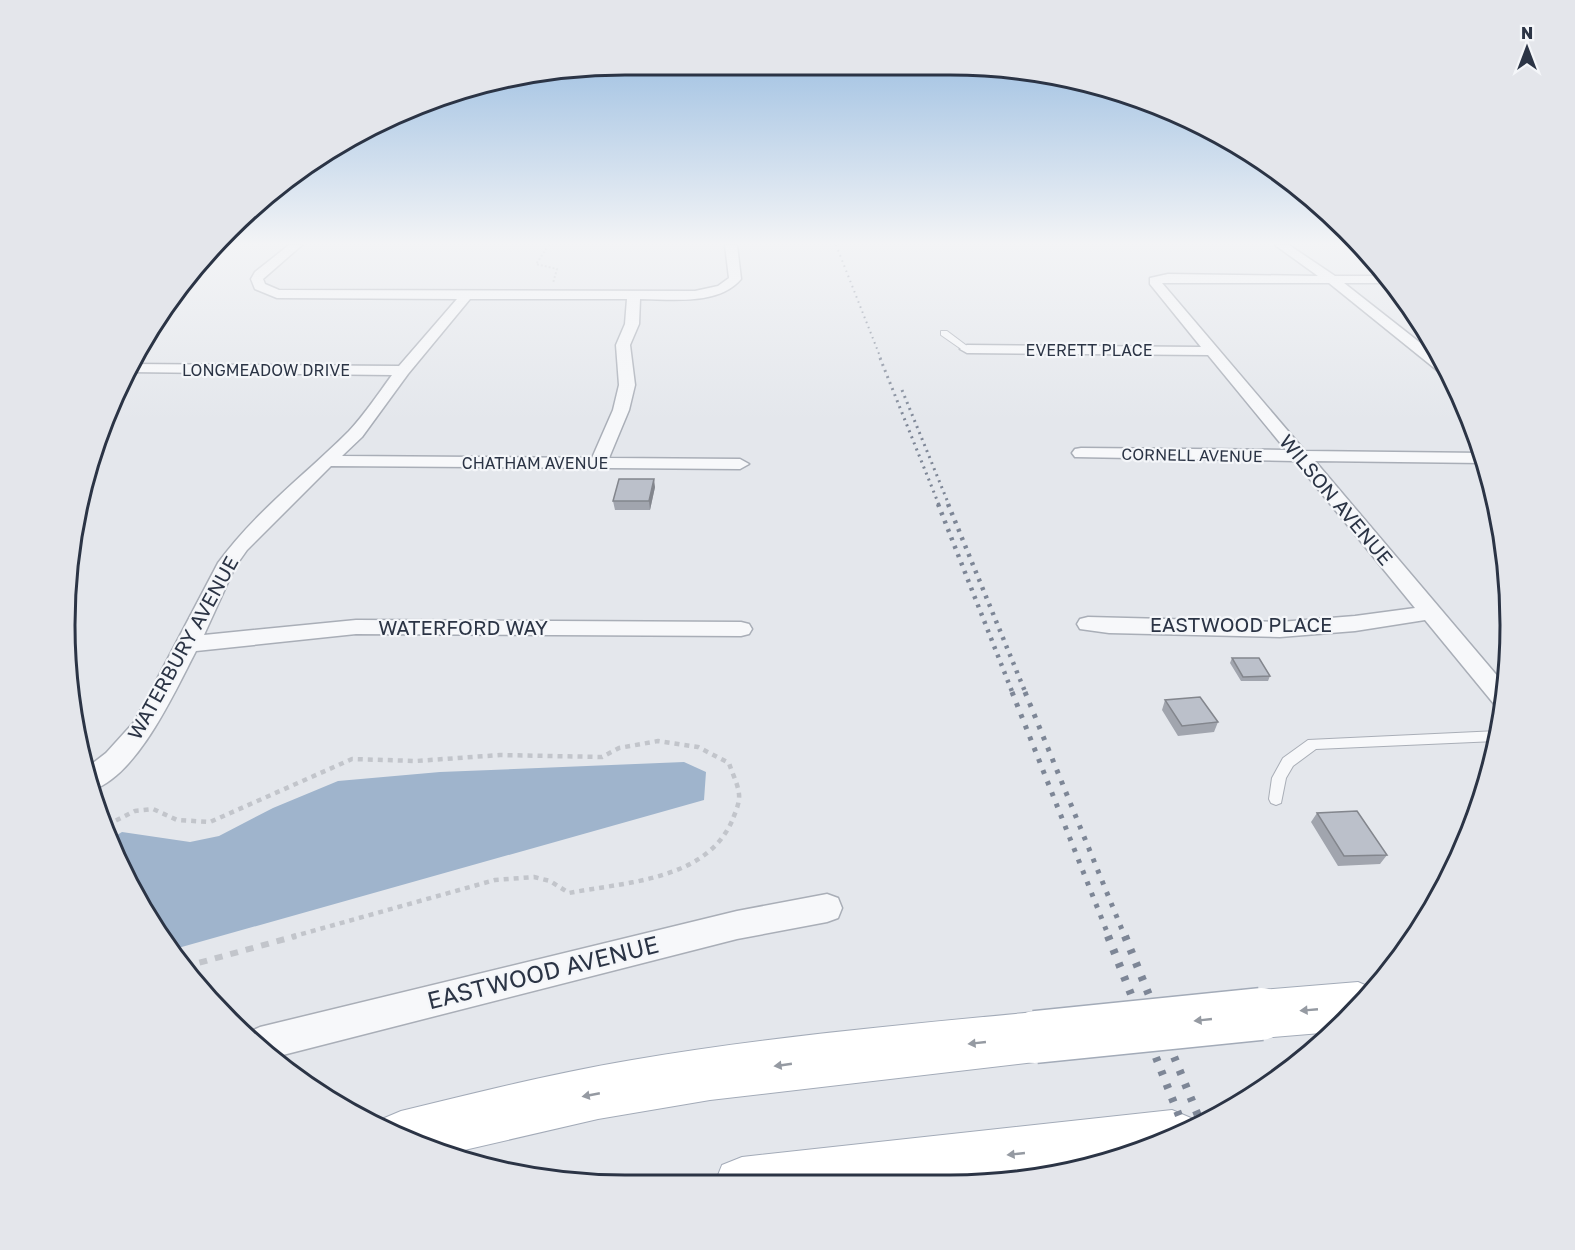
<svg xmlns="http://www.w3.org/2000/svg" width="1575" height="1250" font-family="'Golos Text',sans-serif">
  <rect width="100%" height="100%" fill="#e4e7ec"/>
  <path fill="#9fb4cc" d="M684 762 706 772 704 800 171 950 140 906 112 838 122 832 190 842 219 836 273 808 338 781 440 772Z"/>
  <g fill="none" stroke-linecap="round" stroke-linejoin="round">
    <g stroke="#a9aeb7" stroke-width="2">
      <path id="service" d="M941 331H947L971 349 964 351 941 335Z
        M1498 731 1496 741 1316 749 1293 766 1286 778 1281 803 1276 805 1271 803 1269 799 1272 778 1283 758 1308 740Z"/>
    </g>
    <g stroke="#a9aeb7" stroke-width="3">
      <path id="minor" d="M289 245H302L263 279 265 284 279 290 695 291 718 286 729 278 725 245H737L741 279C718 306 672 299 640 299L639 324 630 345 635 385 629 410 609 458 740 459 749 464 740 469 331 466 247 550 235 567 204 635 356 620 741 622 749 624 752 629 749 634 741 636 356 634 196 651C175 691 138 775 92 790L84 770 106 753 135 721 218 563C255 512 305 475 349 431 365 414 378 394 392 375L128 372 132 364 399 366 457 299 277 298 255 289 251 279 255 272ZM470 299H627L625 324 616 345 619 385 613 410 592 458 342 456 362 437 408 374Z
        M1275 245H1289L1335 276H1379L1385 283H1344L1442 360 1450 376 1443 375 1329 283H1162L1305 451 1483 453 1484 463 1315 461 1505 685 1502 706 1494 704 1425 620 1355 631 1280 637 1109 633 1080 629 1077 624 1080 619 1088 617 1280 622 1355 616 1415 608 1295 461 1075 457 1072 453 1075 449 1081 448 1286 450 1208 355 967 353 960 349 967 345 1201 347 1150 284V278L1168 274 1318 276Z
        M827 894 838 898 842 908 838 918 827 922 737 939 275 1057 247 1033 260 1027 737 911Z"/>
    </g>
    <g stroke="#a3abb8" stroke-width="2">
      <path id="primary" d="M1358 982 1374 989 1333 1032 1261 1038 1243 1031 1236 1014 1243 997 1261 990Z
        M1035 1012 1053 1019 1060 1037 1053 1055 1035 1062 710 1100 598 1119 447 1154 411 1143 379 1126 382 1119 401 1111C478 1092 555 1073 632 1060 766 1037 901 1025 1035 1012Z
        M1172 1110 1191 1118 1195 1126 1130 1156 987 1184 714 1185 722 1165 742 1157Z"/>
    </g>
    <path stroke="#c2c5cb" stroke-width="2" stroke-dasharray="2 2" stroke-linecap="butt" d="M549 245 536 264 557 269 553 283"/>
    <path stroke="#c2c5cb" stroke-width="4.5" stroke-dasharray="5 5" stroke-linecap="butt" d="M107 825 135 811 153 809 177 820 210 822 352 759 416 761 500 755 602 757 619 748 658 741 698 747 729 763C732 773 738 784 739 794 740 803 735 813 732 821 705 881 625 882 569 893L550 881 534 877 495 880 291 937"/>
    <path stroke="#c2c5cb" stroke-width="6" stroke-dasharray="8 8" stroke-linecap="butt" d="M184 967 296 936"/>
    <use href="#service" fill="#f7f8fa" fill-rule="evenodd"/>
    <use href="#minor" fill="#f7f8fa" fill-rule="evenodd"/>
    <use href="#primary" fill="#fff" fill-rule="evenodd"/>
    <path stroke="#7d8696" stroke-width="2" stroke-dasharray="1.5 4" stroke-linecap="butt" d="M836 245 881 359"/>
    <path stroke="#7d8696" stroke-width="3" stroke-dasharray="2 4.5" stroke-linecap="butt" d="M880 358 939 505
      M902 390 949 505"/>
    <path stroke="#7d8696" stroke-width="4.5" stroke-dasharray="3 6" stroke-linecap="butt" d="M938 504 1013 694
      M948 504 1026 694"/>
    <path stroke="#7d8696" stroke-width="5" stroke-dasharray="4 8" stroke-linecap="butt" d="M1012 692 1109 937
      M1025 692 1125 937"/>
    <path stroke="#7d8696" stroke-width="8" stroke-dasharray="4.5 10" stroke-linecap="butt" d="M1108 936 1185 1131
      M1125 936 1201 1123"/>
    <g stroke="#a3abb8" stroke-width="55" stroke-linecap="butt">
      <path id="primary-bridge" d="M1035 1037 1261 1014"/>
    </g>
    <use href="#primary-bridge" stroke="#fff" stroke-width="52"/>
  </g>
  <path fill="#a1a5ae" d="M655 487 650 510H615L613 501Z
    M1507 594V603L1504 599Z
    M1232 658 1270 676 1268 681H1241L1230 663Z
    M1165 700 1218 722 1214 732 1178 736 1162 710Z
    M1317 813 1387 855 1380 864 1338 866 1311 822Z"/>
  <path fill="#83868d" d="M654 479 655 487 650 510 649 501Z"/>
  <path fill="#bbc0ca" stroke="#83868d" stroke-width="1.5" d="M619 479H654L649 501H613Z
    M1232 658H1259L1270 676 1243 677Z
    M1200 697 1218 722 1182 726 1165 700Z
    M1357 811 1387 855 1344 856 1317 813Z"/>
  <defs><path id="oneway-solid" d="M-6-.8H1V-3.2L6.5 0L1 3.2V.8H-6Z" transform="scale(1.5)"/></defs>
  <g fill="#959aa2">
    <use href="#oneway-solid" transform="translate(1309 1010) rotate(175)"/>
    <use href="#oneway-solid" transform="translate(1203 1020) rotate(174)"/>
    <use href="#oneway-solid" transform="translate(977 1043) rotate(174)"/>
    <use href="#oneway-solid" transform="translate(783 1065) rotate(172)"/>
    <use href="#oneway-solid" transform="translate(591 1095) rotate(169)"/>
    <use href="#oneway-solid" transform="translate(1016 1154) rotate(174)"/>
  </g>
  <linearGradient id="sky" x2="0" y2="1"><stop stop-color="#8bb4dd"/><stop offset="0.58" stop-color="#f3f4f6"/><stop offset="1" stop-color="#f3f4f6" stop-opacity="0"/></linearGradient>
  <rect width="1575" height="420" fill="url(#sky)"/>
  <g text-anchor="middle" stroke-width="4.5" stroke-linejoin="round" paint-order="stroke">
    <g font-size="16" fill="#2b3445" stroke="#f4f6f9">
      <text x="1089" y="356">EVERETT PLACE</text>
      <text x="266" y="376">LONGMEADOW DRIVE</text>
      <text transform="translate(1192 455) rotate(1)" y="6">CORNELL AVENUE</text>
      <text x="535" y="469">CHATHAM AVENUE</text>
    </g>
    <g font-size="20" fill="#2b3445" stroke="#f4f6f9">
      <text transform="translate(1336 500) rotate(50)" y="7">WILSON AVENUE</text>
      <text x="1241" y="632">EASTWOOD PLACE</text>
      <text x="463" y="635">WATERFORD WAY</text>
      <text transform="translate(183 648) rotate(-61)" y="7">WATERBURY AVENUE</text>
    </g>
    <g font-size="24" fill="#2b3445" stroke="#f4f6f9">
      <text transform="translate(543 973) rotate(-14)" y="8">EASTWOOD AVENUE</text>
    </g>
  </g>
  <path d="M0 0H1575V1250H0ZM625 75H950A550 550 0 0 1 1500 625V625A550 550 0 0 1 950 1175H625A550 550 0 0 1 75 625V625A550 550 0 0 1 625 75Z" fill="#e4e6eb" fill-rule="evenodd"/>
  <path fill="none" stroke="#2b3445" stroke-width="3" d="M625 75H950A550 550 0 0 1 1500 625V625A550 550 0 0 1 950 1175H625A550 550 0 0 1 75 625V625A550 550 0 0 1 625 75Z"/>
  <g transform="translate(1527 48)" stroke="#f4f6f9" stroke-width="4.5" paint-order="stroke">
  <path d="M0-4.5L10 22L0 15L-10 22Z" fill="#2b3445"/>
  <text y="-9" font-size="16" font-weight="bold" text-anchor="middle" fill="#2b3445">N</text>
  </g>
</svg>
